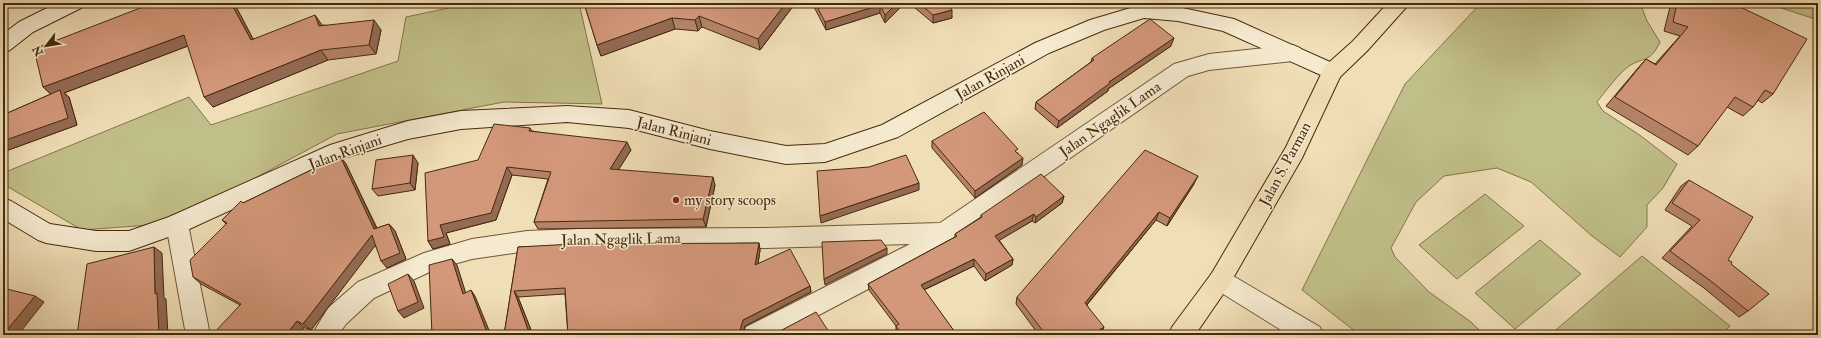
<svg xmlns="http://www.w3.org/2000/svg" width="1821" height="338" font-family="'IM FELL Double Pica',serif">
  <rect width="100%" height="100%" fill="#f0deb6"/>
  <filter id="stains"><feTurbulence type="fractalNoise" baseFrequency=".005" numOctaves="4"/><feColorMatrix values="0 0 0 0 .2 0 0 0 0 .09 0 0 0 0 .02 0 0 0 .5 -.17"/></filter>
  <radialGradient id="worn" r=".72"><stop offset=".6" stop-color="#630" stop-opacity="0"/><stop offset="1" stop-color="#630" stop-opacity=".3"/></radialGradient>
  <path fill="#c1bf89" stroke="#84744a" d="M472 3H579L602 104 504 102 337 134 244 184 163 224 82 230 3 184V173L189 97 211 125 398 61 406 17Z
    M1481 3H1644L1642 8 1647 21 1660 42C1650 63 1645 56 1629 66 1620 72 1604 93 1597 102L1603 111 1641 136 1677 164 1663 188 1647 205V227L1620 257 1592 236 1531 182 1497 168 1444 176 1416 202 1391 248 1395 257 1429 292 1471 322 1484 335H1360L1302 290 1405 84Z
    M1766 3H1818V20Z
    M1485 194 1524 226 1457 279 1419 245Z
    M1540 240 1581 274 1515 329 1475 293Z
    M1642 256 1730 326 1721 335H1550Z"/>
  <g fill="none" stroke-linecap="round" stroke-linejoin="round">
    <g stroke="#705736" stroke-width="2">
      <path id="street" d="M1293 45 1300 48 1303 53 1300 58 1293 61 1209 70 1188 76 925 259 781 335H743L746 327 910 244 765 248 577 249 527 251 472 259 436 269 374 298 346 324 338 335H312L328 308 358 282 424 253 472 239 527 231 577 229 765 228 940 223 1174 64 1209 54Z
        M177 214 185 217 188 224 210 335H186L166 224 169 217Z
        M1220 269 1228 273 1320 327 1323 335H1289L1212 287 1208 280 1212 273Z"/>
    </g>
    <g stroke="#462a0c" stroke-width="2">
      <path id="secondary" d="M57 3H84L81 8 33 32 10 50 3 53V34L19 22Z
        M1144 4 1178 7 1234 19 1339 66 1342 72 1339 78 1332 80 1223 31 1178 21 1144 18 1104 30 1049 53 898 137 825 162 786 164 710 149 629 128 567 122 461 129 408 139 344 158 185 231 129 251H96L46 243 38 240 3 219V198L11 201 50 224 96 231H129L169 217 330 145 408 121 461 111 567 106 629 110 710 131 786 146 825 144 882 125 1035 43 1090 20Z"/>
    </g>
    <g stroke="#462a0c" stroke-width="2">
      <path id="highway" d="M1388 3H1410L1367 51 1340 77 1302 158 1228 287 1195 335H1169L1172 327 1212 273 1286 147 1325 66 1353 41Z"/>
    </g>
    <use href="#street" fill="#f5ead0" fill-rule="evenodd"/>
    <use href="#secondary" fill="#f5ead0" fill-rule="evenodd"/>
    <use href="#highway" fill="#f0deb6" fill-rule="evenodd"/>
  </g>
  <path fill="#b58369" stroke="#462a0c" d="M153 3H234L253 39 322 25 381 30 376 54 328 60 213 107 188 46 64 93 69 97 77 125 3 152V115L51 94 43 87Z
    M584 3H794V5L760 50 702 27 698 31 675 29 601 56 597 45Z
    M813 3H905L885 23 880 13 826 30 813 5Z
    M909 3H949L952 18 933 23Z
    M1671 3H1732L1773 94 1762 103 1758 100 1753 107 1743 116 1727 107 1698 146 1688 155 1606 106 1638 68 1646 59 1655 64 1680 36 1664 31Z
    M1171 46 1108 89V91L1057 128 1035 109 1036 102 1091 62 1092 58Z
    M530 128 532 131 631 150 618 170 715 185 706 227 538 229 534 222 548 179 512 175 496 220 446 233 450 244 433 249 428 241 478 160Z
    M932 141 1018 153 1022 165 975 198 932 148Z
    M340 156 346 164 377 228 389 224 395 231 406 259 387 268 375 245 311 330 240 305 201 284 193 277 226 224 222 220 243 203Z
    M418 163 415 190 378 196 372 189Z
    M1689 180 1728 260 1731 264 1748 311 1739 317 1704 288 1662 258 1692 226 1665 210 1681 186Z
    M1194 184 1167 226 1156 220 1087 305 1102 334 1100 335H1039L1016 304 1017 297Z
    M1064 196 1062 203 1035 223 1032 221 999 240 1013 259 1012 265 985 281 974 266 924 290 957 335H898L896 332V326L869 290 868 284 955 237V234L981 217V215Z
    M759 243 760 250 758 264 810 286 811 292 745 326 744 330 831 335H568L565 294 518 297 533 335H504L518 247Z"/>
  <path fill="#946a55" stroke="#462a0c" d="M231 3H234L259 50 251 40Z
    M786 3H794V5L760 50 758 39Z
    M897 3H905L885 23V15Z
    M880 5V13L826 30 825 22Z
    M952 10V18L933 23V15Z
    M315 15 322 25 327 35 319 26Z
    M699 16 702 27 698 31 695 20Z
    M672 18 675 29 601 56 597 45Z
    M374 20 381 30 376 54 369 45Z
    M184 35 193 44 64 93 69 97 77 125 3 152V141L54 97 43 87Z
    M1174 38 1171 46 1108 89V91L1057 128 1059 121 1109 82Z
    M321 50 328 60 213 107 204 97Z
    M627 142 631 150 614 177 610 169Z
    M413 155 418 163 415 190 410 183Z
    M340 156 346 164 380 236 374 229Z
    M1023 158 1022 165 975 198V191Z
    M507 167 512 175 496 220 446 233 450 244 433 249 428 241 440 225Z
    M1198 176 1194 184 1167 226 1170 218Z
    M713 177 715 185 706 227 703 219Z
    M919 183V190L821 223 820 216Z
    M1064 196 1062 203 1035 223 1036 217Z
    M1159 212 1156 220 1083 309 1085 303Z
    M1034 214 1032 221 995 243V236Z
    M389 224 395 231 406 259 387 268 381 261Z
    M372 235 378 242 311 330 303 324Z
    M759 243 760 250 757 271 755 265Z
    M154 247 162 253 164 298 166 299 168 335H159L155 294Z
    M887 248V254L825 285 824 279Z
    M452 259 457 265 468 300 463 294Z
    M974 259V266L921 291V285Z
    M1013 259 1012 265 985 281 986 274Z
    M408 274 414 281 424 308 404 318 398 311Z
    M3 277 6 279 3 283Z
    M810 286 811 292 745 326 742 335 740 330 743 320Z
    M471 290 475 296 491 335H488Z
    M514 291 518 297 533 335H530Z
    M35 296 44 302 18 335H3Z
    M297 321 304 328 298 335H286Z
    M1104 327 1102 334 1100 335H1091Z"/>
  <path fill="#d3987a" stroke="#462a0c" d="M153 3H231L251 40 315 15 319 26 374 20 369 45 321 50 204 97 184 35 43 87 34 49Z
    M584 3H786L758 39 699 16 695 20 672 18 597 45Z
    M815 3H897L885 15 880 5 825 22Z
    M919 3H949L952 10 933 15Z
    M1677 3H1732L1807 39 1773 94 1765 90 1753 107 1735 97 1698 146 1615 97 1646 59 1656 65 1688 27 1673 22Z
    M1150 19 1174 38 1109 82 1110 83 1059 121 1036 102 1094 60 1092 58Z
    M60 90 68 118 3 141V115Z
    M984 112 1018 149 1015 151 1023 158 975 191 932 141Z
    M494 124 530 128 529 131 627 142 610 169 713 177 703 219 534 222 551 172 507 167 491 213 440 225 444 237 428 241 425 173 478 160Z
    M1145 150 1198 176 1170 218 1159 212 1085 303 1104 327 1091 335H1046L1017 297Z
    M413 155 410 183 372 189 376 160Z
    M906 155 919 183 820 216 817 171 869 167Z
    M340 156 374 229 389 224 400 253 381 261 372 235 303 324 297 321 286 335H212L241 304 193 277 190 260 227 223 222 220 241 201 243 203Z
    M1041 174 1064 196 1036 217 1034 214 995 236 1013 259 986 274 974 259 921 285 957 335H902L896 326 899 324 868 284 957 236 955 234 982 217 981 215Z
    M1689 180 1753 217 1728 260 1732 262 1731 264 1769 294 1748 311 1712 282 1670 251 1700 220 1672 203Z
    M881 240 887 248 824 279 822 242Z
    M759 243 755 265 790 249 810 286 743 320 740 330 780 331 816 312 831 335H568L565 288 514 291 530 335H504L518 247 573 244Z
    M154 247 155 294 157 293 159 335H76H77L87 264Z
    M452 259 463 294 471 290 488 335H432L429 265Z
    M408 274 418 302 398 311 388 284Z
    M3 288 35 296 3 335Z"/>
  <circle fill="#8f2418" stroke="#f5ead0" stroke-width="1.5" cx="676" cy="200" r="4"/>
  <g text-anchor="middle" stroke-width="3" stroke-linejoin="round" paint-order="stroke">
    <g font-size="15" fill="#462a0c" stroke="#f5ead0">
      <text transform="translate(990 77) rotate(-29)" y="5">Jalan Rinjani</text>
      <text transform="translate(1110 119) rotate(-35)" y="5">Jalan Ngaglik Lama</text>
      <text transform="translate(674 131) rotate(14)" y="5">Jalan Rinjani</text>
      <text transform="translate(345 152) rotate(-20)" y="5">Jalan Rinjani</text>
      <text transform="translate(1285 164) rotate(-62)" y="5">Jalan S. Parman</text>
      <text transform="translate(621 239) rotate(-1)" y="5">Jalan Ngaglik Lama</text>
    </g>
    <g font-size="15" fill="#462a0c" stroke="#f5ead0" text-anchor="start">
      <text x="684" y="205">my story scoops</text>
    </g>
  </g>
  <rect width="1821" height="338" fill="none" stroke="#f0deb6" stroke-width="16"/>
  <rect x="4" y="4" width="1813" height="330" fill="none" stroke="#462a0c" stroke-width="2"/>
  <rect x="8" y="8" width="1805" height="322" fill="none" stroke="#462a0c"/>
  <g transform="translate(46 46) rotate(239)" stroke="#f5ead0" stroke-width="3" paint-order="stroke">
  <path d="M0-3L7 15L0 10L-7 15Z" fill="#462a0c"/>
  <text y="-6" font-size="11" font-weight="bold" text-anchor="middle" fill="#462a0c">N</text>
  </g>
  <rect width="100%" height="100%" filter="url(#stains)"/>
  <rect width="100%" height="100%" fill="url(#worn)"/>
</svg>
